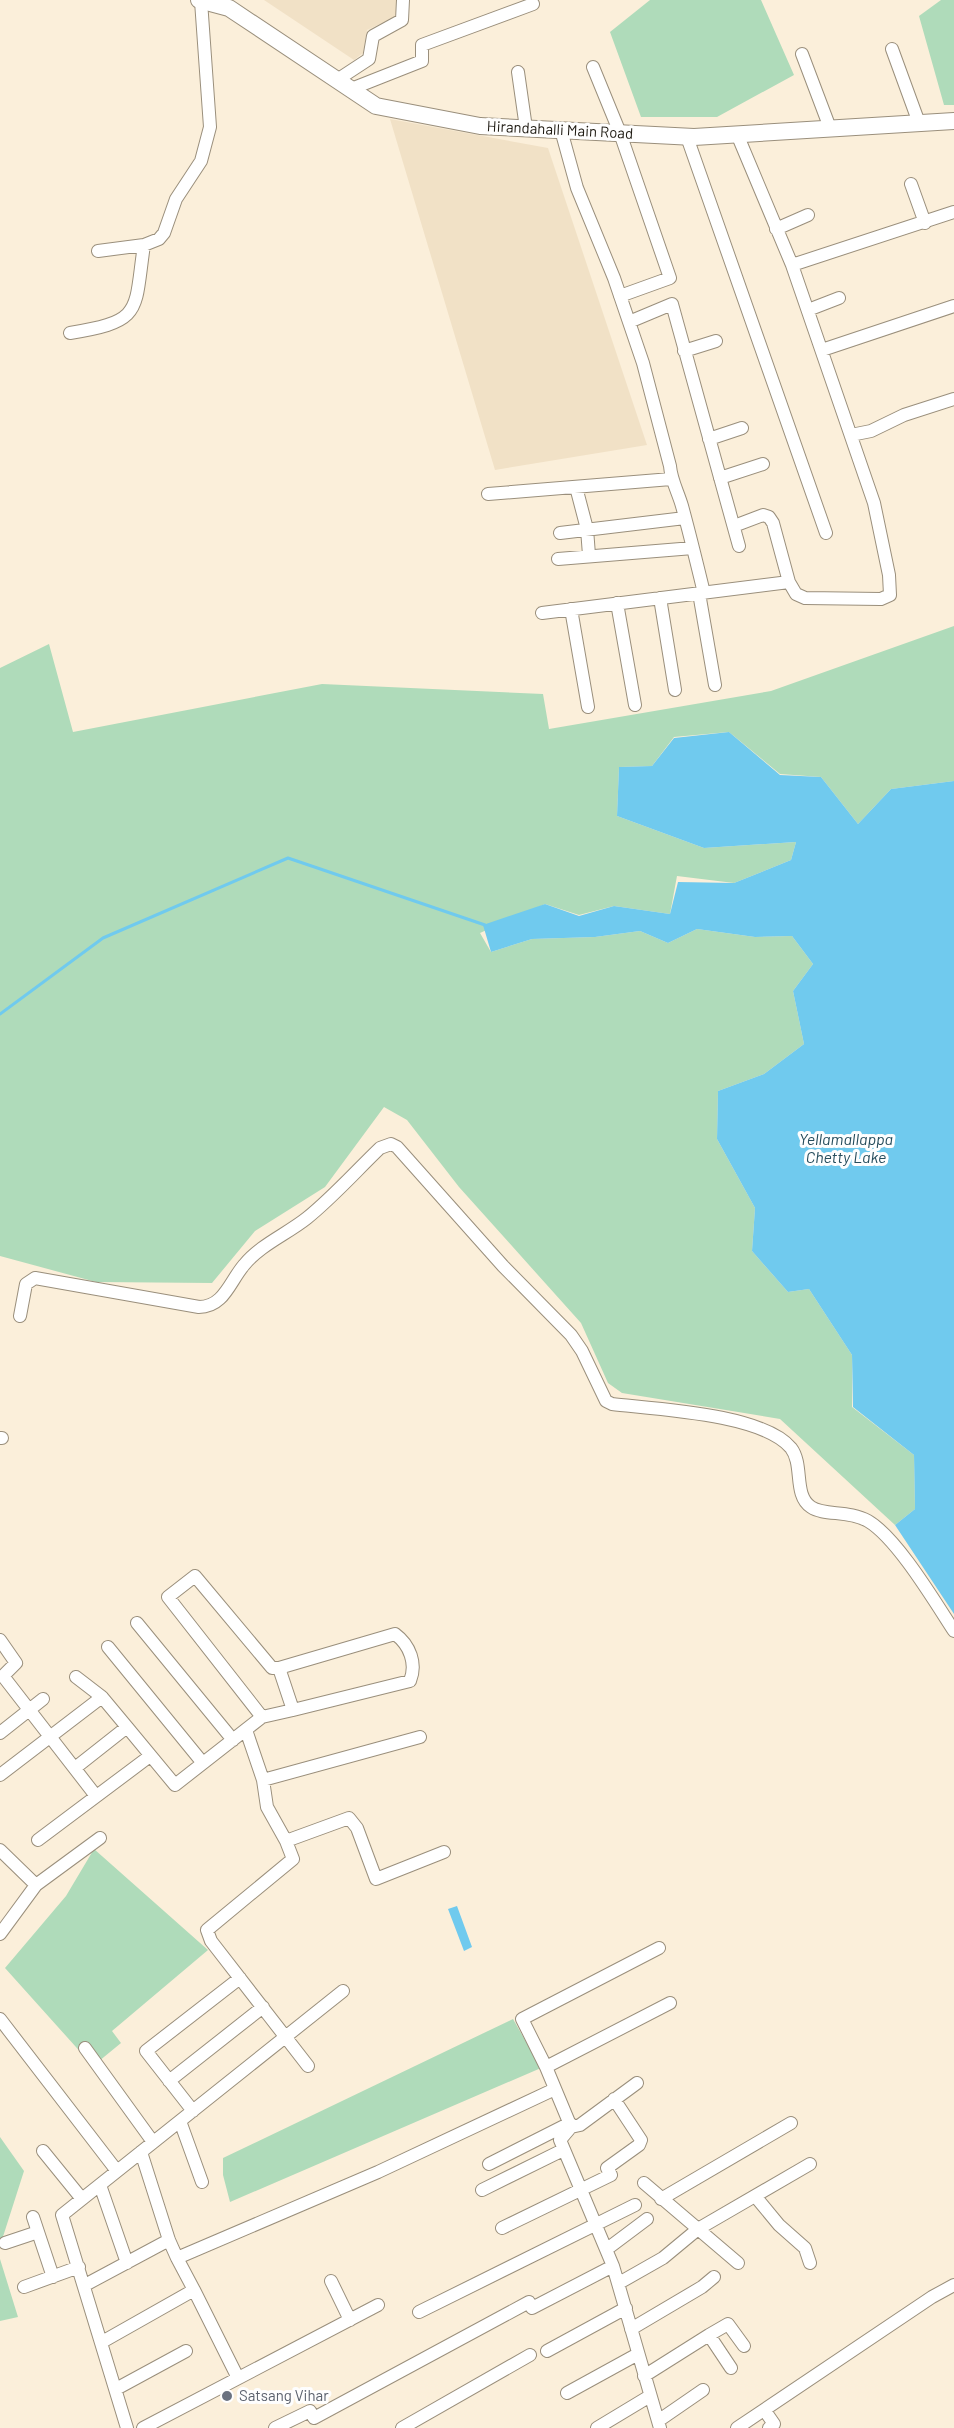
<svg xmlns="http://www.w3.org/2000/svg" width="954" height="2428" font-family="Barlow,sans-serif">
  <rect width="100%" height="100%" fill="#fbefda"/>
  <path fill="#f1e1c6" d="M264 0H398L395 17 367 30 363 53 354 60Z
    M390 119 548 148 647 445 495 470Z"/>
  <path fill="#afdbba" d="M650 0H761L794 75 717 117H641L610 32Z
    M941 0H954V105H944L919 16Z
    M954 626V781L891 789 858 824 821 777 780 774 729 732 674 737 652 766 619 767 617 816 704 848 796 842 791 860 734 883 677 876 670 914 614 906 579 915 545 904 480 933 491 952 532 939 595 937 640 931 668 943 697 929 755 937 792 936 813 964 793 991 804 1044 764 1074 718 1091 717 1139 755 1208 752 1251 788 1292 809 1289 852 1355V1407L914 1455 915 1509 895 1525 780 1419 622 1393 608 1383 581 1323 459 1187 407 1120 384 1107 325 1187 255 1231 212 1283 96 1282 0 1256V668L49 644 73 732 322 684 543 694 549 729 771 691Z
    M94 1849 208 1950 112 2031 121 2043 93 2066 5 1968 66 1896Z
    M513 2019 541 2068 230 2202 223 2175V2158Z
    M0 2137 24 2171 0 2246Z
    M0 2259 18 2317 0 2321Z"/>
  <path fill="#70caee" d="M729 732 780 775 821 777 858 824 891 789 954 781V1614L895 1525 915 1509 914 1455 853 1407 852 1355 809 1289 788 1292 752 1251 755 1208 717 1139 718 1091 764 1074 804 1044 793 991 813 964 792 936 755 937 697 929 668 943 640 931 595 937 532 939 491 952 483 925 545 904 579 916 614 906 670 914 678 882 734 883 791 860 796 842 704 848 617 816 619 767 652 766 674 738Z
    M457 1906 472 1947 464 1951 448 1909Z"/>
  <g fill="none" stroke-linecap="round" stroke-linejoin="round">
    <path stroke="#70caee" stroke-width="3" d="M0 1014 103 938 288 858 485 925"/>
    <g stroke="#9a8f7c" stroke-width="14">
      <path id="minor" d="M892 49 919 123
        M802 54 830 128
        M593 67 620 133 670 278 620 296
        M518 72 526 128
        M337 80 369 59 373 36 402 20 403 0
        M351 89 422 61V45L533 4
        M561 130 577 188 614 278 643 363 670 466C671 480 678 492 682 506 690 535 697 564 704 593
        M687 137 826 533
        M911 184 925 223
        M776 229 808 215
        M98 251 144 245 159 239 164 233 176 199 201 161 210 127 201 1
        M792 265 954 212
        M808 310 839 298
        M629 322 672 304 739 546
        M70 333C144 321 134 312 144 245
        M822 350 954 306
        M684 351 716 341
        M851 435 871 431 904 415 954 399
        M709 439 742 428
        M720 478 763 464
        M576 487 587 529 589 555
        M488 494 671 479
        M734 526 763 515 769 517 773 523 789 582 796 594 805 598 881 599 890 595 889 575 874 503 792 265 737 134
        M560 533 685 518
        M558 559 693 548
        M699 593 715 685
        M660 598 675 690
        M617 603 635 705
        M571 609 588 707
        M542 613 789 582
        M20 1316 26 1284 35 1278 199 1307C224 1307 230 1281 244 1265 260 1245 287 1234 307 1218 333 1197 356 1171 380 1148L391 1144 397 1147 503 1266 571 1335 582 1351 606 1401 612 1404C656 1409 763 1414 791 1448 804 1465 793 1495 811 1507 824 1516 849 1510 868 1521 897 1538 935 1602 954 1631
        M0 1438H2
        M137 1623 233 1740
        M0 1640 16 1663 3 1676 96 1796
        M108 1647 202 1762
        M76 1677 102 1697 127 1727
        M262 1717 168 1597 195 1576 272 1668H279L395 1634C410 1645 417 1664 410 1681L293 1710 279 1668
        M246 1730 263 1780 267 1807 286 1841
        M0 1733 43 1699
        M75 1768 127 1727 175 1785 262 1717 293 1710
        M0 1775 102 1697
        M263 1780 420 1737
        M38 1840 150 1756
        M0 1850 36 1885
        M0 1934 36 1885 100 1838
        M0 2019 117 2171
        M85 2048 153 2142
        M308 2066 211 1941 207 1930 293 1859 286 1841 349 1818 357 1828 376 1879 444 1852
        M546 2067 670 2003
        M169 2081 263 2007
        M637 2083 580 2125 571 2127 560 2140 613 2266 660 2428
        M193 2111 146 2051 240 1978
        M180 2121 202 2182
        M571 2127 546 2067 522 2019 659 1948
        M43 2151 82 2199
        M141 2152 169 2240 177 2258
        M489 2164 570 2123
        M644 2183 738 2263
        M100 2185 127 2263
        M482 2190 563 2150
        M755 2196 779 2225 805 2248 810 2263
        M661 2199 791 2123
        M33 2217 53 2277
        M502 2228 611 2175 607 2168 639 2145 641 2140 614 2099
        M5 2243 38 2232
        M607 2249 647 2219
        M331 2281 350 2320
        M619 2283 663 2258 698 2229 810 2164
        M85 2285 169 2240
        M24 2287 79 2267
        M194 2290 238 2378
        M419 2312 635 2205
        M631 2329 702 2287 714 2277
        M709 2335 728 2324 744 2346
        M102 2342 194 2290 177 2258 378 2172 555 2089
        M547 2351 626 2308
        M644 2376 709 2335 731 2368
        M116 2389 186 2351
        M567 2393 638 2354
        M765 2411 774 2424 769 2428
        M658 2421 703 2390
        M127 2428 62 2215 343 1991
        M143 2428 378 2305
        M275 2428 310 2411 314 2418 529 2302 532 2308 613 2266
        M402 2428 530 2355
        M597 2428 650 2396
        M737 2428 932 2297 954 2285"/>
    </g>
    <g stroke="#9a8f7c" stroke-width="18">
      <path id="major" d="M199 0 229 8 376 106 480 126 694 137 954 121"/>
    </g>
    <use href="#minor" stroke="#fff" stroke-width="12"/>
    <use href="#major" stroke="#fff" stroke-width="16"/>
  </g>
  <circle fill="#6b7280" stroke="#fefefe" stroke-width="2" cx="227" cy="2396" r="6"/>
  <g text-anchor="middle" stroke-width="6" stroke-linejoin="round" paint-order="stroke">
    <g font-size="15" fill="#1d1911" stroke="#fefefe">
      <text transform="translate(560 130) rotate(3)" y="5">Hirandahalli Main Road</text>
    </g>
    <g font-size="15" fill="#5b616d" stroke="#fefefe" text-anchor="start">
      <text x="239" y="2401">Satsang Vihar</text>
    </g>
    <g font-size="16" font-style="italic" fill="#254c5c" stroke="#fefefe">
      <text x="846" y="1145">Yellamallappa<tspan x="846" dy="18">Chetty Lake</tspan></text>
    </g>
  </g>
</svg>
